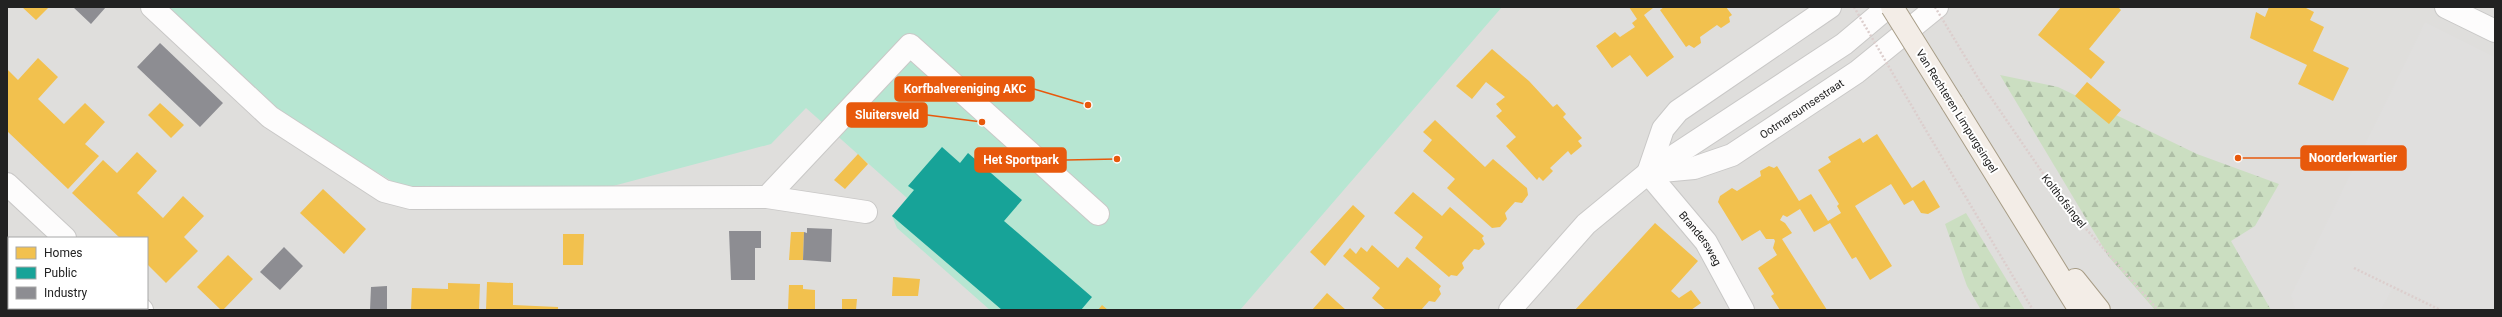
<svg xmlns="http://www.w3.org/2000/svg" width="2502" height="317" font-family="Roboto,sans-serif">
  <defs>
    <pattern id="forest-firs" width="22" height="20" patternUnits="userSpaceOnUse"><rect width="22" height="20" fill="#cbdec1"/><path d="M5 1l3.5 6h-7zM16 11l3.5 6h-7z" fill="#aebea6"/></pattern>
  </defs>
  <rect width="100%" height="100%" fill="#f0eeeb"/>
  <path fill="#dfdedc" fill-rule="evenodd" d="M7 7H2495V310H7ZM9 238H147V308H9Z"/>
  <path fill="url(#forest-firs)" d="M2000 75 2058 87 2197 154 2279 184 2255 226 2231 241 2271 310H2155L2109 257Z
    M1966 213 2025 310H1981L1967 286 1945 224Z"/>
  <path fill="#b7e6d2" d="M165 7H1502L1240 310H990L897 228 892 216 907 198 806 108 771 144 583 194 408 191 279 113Z"/>
  <path fill="#e0dfde" d="M2425 22 2495 57V310H2445L2394 286 2381 310H2295L2291 295Z"/>
  <path fill="#f2c14e" d="M22 7H49L36 20Z
    M1629 7 1653 8 1644 15 1674 57 1647 77 1630 55 1612 68 1596 46 1615 32 1620 37 1635 27 1632 23 1637 19Z
    M1664 7H1726L1732 15 1729 17 1730 22 1721 28 1717 25 1700 37 1701 43 1694 48 1689 45 1686 47 1660 10Z
    M2061 7H2118L2121 10 2089 49 2105 62 2091 79 2038 35Z
    M2269 7H2304L2314 12 2310 20 2324 27 2313 51 2349 68 2333 101 2298 84 2307 65 2250 38 2256 12 2265 17Z
    M1492 49 1529 81 1553 107 1557 104 1566 114 1563 117 1582 138 1578 141 1582 146 1571 155 1568 151 1550 168 1553 171 1543 181 1539 177 1537 180 1506 146 1516 137 1496 116 1502 111 1496 104 1505 97 1486 82 1472 99 1456 86Z
    M38 58 58 77 38 99 64 124 85 103 105 122 85 144 99 156 68 189 7 131V69L18 80Z
    M2087 82 2121 110 2109 124 2075 96Z
    M160 103 184 125 171 138 148 115Z
    M1435 120 1485 167 1493 159 1527 188 1528 195 1522 203 1515 202 1505 213 1507 219 1500 227 1492 228 1447 188 1455 179 1423 151 1432 140 1423 132Z
    M1877 134 1912 188 1924 180 1940 207 1928 214 1921 213 1913 200 1904 205 1891 184 1855 206 1892 266 1870 280 1856 257 1852 259 1830 223 1814 232 1800 209 1787 217 1783 215 1780 220 1785 223 1792 233 1782 239 1827 310H1780L1771 296 1774 294 1758 268 1777 255 1773 248 1775 241 1774 239H1766L1760 230 1742 241 1718 202 1720 196 1732 188 1737 191 1761 176 1760 171 1769 166 1774 168 1777 166 1799 201 1811 194 1828 221 1841 213 1837 206 1839 204 1818 170 1831 162 1828 157 1860 138 1863 143Z
    M137 152 157 171 137 193 163 218 183 196 204 216 184 237 198 251 166 283 147 264V238H120L72 193 103 160 117 173Z
    M858 154 868 164 845 189 834 180Z
    M323 189 366 229 344 254 300 213Z
    M1413 192 1442 216 1450 207 1484 236 1482 238 1485 244 1479 250 1474 249 1462 263 1464 268 1457 276 1451 275 1449 277 1415 248 1423 237 1394 213Z
    M1353 205 1365 216 1325 266 1310 252Z
    M1655 223 1698 261 1671 291 1679 298 1691 290 1701 303 1691 310H1575Z
    M791 232H804L803 260H789Z
    M563 234H584L583 265H563Z
    M7 237 9 239V258L7 261Z
    M1372 245 1398 268 1407 257 1441 286 1439 289 1441 294 1435 302 1429 301 1421 310H1386L1372 298 1380 288 1343 256 1350 248 1356 254 1361 247 1367 252Z
    M228 255 253 279 223 310H221L197 287Z
    M9 266V308H81L83 310H7V268Z
    M893 277 920 279 918 296H892Z
    M487 282 513 283V305L558 307V310H486Z
    M448 283 480 284 479 310H411L412 288 448 289Z
    M789 285H803V289L815 290V310H788Z
    M1327 293 1346 310H1312Z
    M842 299H857L856 310H842Z
    M1102 305 1108 310H1098Z"/>
  <path fill="#17a398" d="M942 147 960 163 968 153 1022 200 1004 221 1092 297 1081 310H1002L892 216 914 190 908 186Z"/>
  <path fill="#8d8d92" d="M73 7H106L91 24Z
    M160 43 223 103 200 127 137 67Z
    M807 228 832 229 831 262 803 260 804 232 807 233Z
    M729 231H761V248H755V280H731Z
    M284 247 303 266 280 290 260 272Z
    M387 286V310H370L371 287Z"/>
  <g fill="none" stroke-linecap="round" stroke-linejoin="round">
    <g stroke="#c9c8c7" stroke-width="24">
      <g id="minor">
        <path d="M152 7 270 117 384 191 411 198 767 197 866 212"/>
        <path d="M2446 7 2495 31"/>
        <path id="s1" d="M1651 172 1694 168 1732 155 1857 72 1937 7"/>
        <path d="M1648 173 1663 129 1678 111 1830 7"/>
        <path id="s2" d="M1648 173 1706 242 1743 310"/>
        <path d="M7 184 65 238"/>
        <path d="M767 197 910 45 1098 214"/>
        <path d="M140 308 142 310"/>
        <path d="M1510 310 1586 224 1648 173 1844 44 1888 7"/>
      </g>
    </g>
    <g stroke="#a79c86" stroke-width="24">
      <path id="major" d="M1952 103 2080 310
        M2075 280 2099 310"/>
    </g>
    <path stroke="#dccecd" stroke-width="2.5" stroke-dasharray="2 2" stroke-linecap="butt" d="M1981 83 2064 204 2158 310
      M1924 127 2033 310
      M2354 268 2440 310"/>
    <use href="#minor" stroke="#fdfcfc" stroke-width="22"/>
    <use href="#major" stroke="#f3ede7" stroke-width="22"/>
    <g stroke="#a79c86" stroke-width="24" stroke-linecap="butt">
      <path id="major-bridge" d="M1892 7 1952 103"/>
    </g>
    <path stroke="#dccecd" stroke-width="2.5" stroke-dasharray="2 2" stroke-linecap="butt" d="M1854 7 1924 127
      M1935 7 1981 83"/>
    <use href="#major-bridge" stroke="#f3ede7" stroke-width="22"/>
  </g>
  <g text-anchor="middle" stroke-width="4" stroke-linejoin="round" paint-order="stroke">
    <g font-size="11" fill="#222" stroke="#fff">
      <text dy="4" stroke="none"><textPath href="#s1" startOffset="167">Ootmarsumsestraat</textPath></text>
      <text transform="translate(1957 111) rotate(58)" y="4">Van Rechteren Limpurgsingel</text>
      <text transform="translate(2064 201) rotate(52)" y="4">Kolthofsingel</text>
      <text dy="4" stroke="none"><textPath href="#s2" startOffset="84">Brandersweg</textPath></text>
    </g>
  </g>
  <path fill="none" stroke="#e8590c" stroke-width="1.5" d="M1088 105L1034 89M982 122L927 115M2238 158L2301 158M1117 159L1066 160"/>
  <g fill="#e8590c" stroke="#fff" stroke-width="1.5">
    <circle cx="1088" cy="105" r="4"/>
    <circle cx="982" cy="122" r="4"/>
    <circle cx="2238" cy="158" r="4"/>
    <circle cx="1117" cy="159" r="4"/>
  </g>
  <g fill="#e8590c" stroke="#e8590c" stroke-width="1.5">
    <rect x="895" y="77" width="139" height="24" rx="4"/>
    <rect x="847" y="103" width="80" height="24" rx="4"/>
    <rect x="2301" y="146" width="105" height="24" rx="4"/>
    <rect x="975" y="148" width="91" height="24" rx="4"/>
  </g>
  <g font-size="12" text-anchor="middle" font-weight="bold" fill="#fff">
    <text x="965" y="93">Korfbalvereniging AKC</text>
    <text x="887" y="119">Sluitersveld</text>
    <text x="2353" y="162">Noorderkwartier</text>
    <text x="1021" y="164">Het Sportpark</text>
  </g>
  <rect width="2502" height="317" fill="none" stroke="#222222" stroke-width="16"/>
  <rect x="8" y="237" width="140" height="72" fill="#ffffff" stroke="#a7a7a7"/>
  <rect x="16" y="247" width="20" height="12" fill="#f2c14e" stroke="#a7a7a7"/>
  <text x="44" y="257" font-size="12" fill="#222222">Homes</text>
  <rect x="16" y="267" width="20" height="12" fill="#17a398" stroke="#a7a7a7"/>
  <text x="44" y="277" font-size="12" fill="#222222">Public</text>
  <rect x="16" y="287" width="20" height="12" fill="#8d8d92" stroke="#a7a7a7"/>
  <text x="44" y="297" font-size="12" fill="#222222">Industry</text>
</svg>
